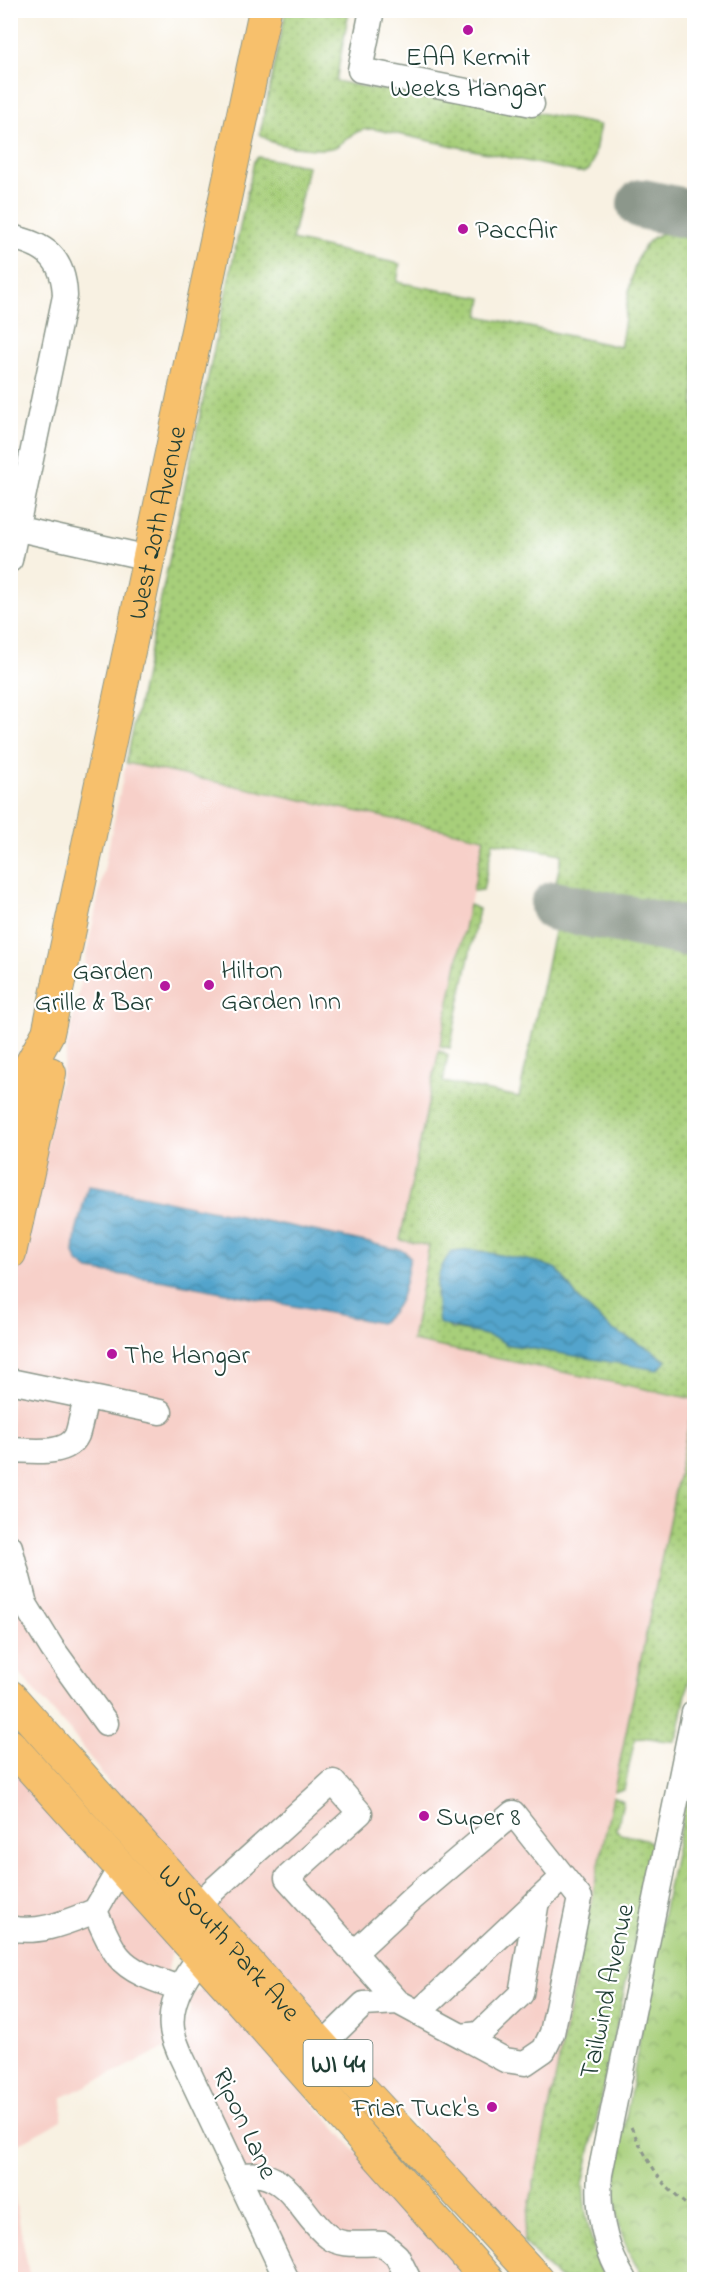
<svg xmlns="http://www.w3.org/2000/svg" width="705" height="2290" font-family="'Indie Flower',sans-serif">
  <defs>
    <pattern id="grass-dots" width="8" height="8" patternUnits="userSpaceOnUse" patternTransform="scale(1.5)"><rect width="8" height="8" fill="#a7cf7a"/><path d="M2 2h.1M6 6h.1" fill="none" stroke="#87a965" stroke-width="1.8" stroke-linecap="round"/></pattern>
    <pattern id="park-crowns" width="20" height="18" patternUnits="userSpaceOnUse" patternTransform="scale(1.5)"><rect width="20" height="18" fill="#a7cf7a"/><path d="M2 6a3 3 0 1 1 6 0M12 15a3 3 0 1 1 6 0" fill="none" stroke="#87a965"/></pattern>
    <pattern id="water-waves" width="16" height="10" patternUnits="userSpaceOnUse" patternTransform="scale(1.5)"><rect width="16" height="10" fill="#52a4cc"/><path d="M0 5q4-4 8 0t8 0" fill="none" stroke="#4387a6"/></pattern>
  </defs>
  <rect width="100%" height="100%" fill="#fff"/>
  <filter id="ink" filterUnits="userSpaceOnUse"><feTurbulence type="fractalNoise" baseFrequency=".0167" numOctaves="2"/><feDisplacementMap in="SourceGraphic" scale="12" xChannelSelector="R" yChannelSelector="G"/><feConvolveMatrix kernelMatrix="1 2 1 2 8 2 1 2 1" color-interpolation-filters="sRGB"/></filter>
  <filter id="wash" filterUnits="userSpaceOnUse"><feTurbulence type="fractalNoise" baseFrequency=".008" numOctaves="4" result="noise"/><feDisplacementMap in="SourceGraphic" scale="24" xChannelSelector="R" yChannelSelector="G"/><feGaussianBlur stdDeviation="1.35" result="paint"/><feColorMatrix in="noise" values="0 0 0 0 0 0 0 0 0 0 0 0 0 0 0 0 0 1.4 0 .05"/><feComposite in="paint" operator="in"/></filter>
  <g filter="url(#wash)">
    <rect width="100%" height="100%" fill="#f8f1e2"/>
    <path fill="#f7d0c9" d="M126 763 484 838 400 1239 429 1246 412 1341 694 1398 527 2217 523 2242 367 2075 126 1807 71 1732 11 1664V1296L65 1058Z
      M10 1763 173 1945 163 1994 167 2047 63 2097 62 2120 11 2148Z
      M206 1988 215 1993 470 2279H295L186 2048 183 2028 190 2011V2000L194 1993Z
      M10 2178H11L30 2279H11Z"/>
    <path fill="url(#grass-dots)" stroke="#638657" stroke-width="1.5" fill-rule="evenodd" d="M286 10 349 11 336 81 373 89 430 91 600 125 593 162 589 170 584 172H577L374 129C355 128 351 137 337 146 327 153 283 146 272 142 267 140 263 136 260 134Z
      M258 157 308 166 292 240 400 264 397 282 482 298 479 316 620 347C629 315 625 233 671 232 679 232 687 235 694 237V919L554 892 562 854 493 842 483 890 473 891 484 838 126 763 254 161Z
      M469 905 479 909 450 1048 440 1046Z
      M557 918 694 948V1654L678 1734 674 1741C661 1743 647 1734 635 1738L624 1790 614 1791 694 1399 412 1341 429 1246 400 1240 439 1050 448 1055 443 1082 519 1097ZM557 1269 580 1301 611 1329 666 1360 609 1361 505 1344C495 1332 465 1332 450 1329L435 1293Z
      M613 1796 623 1801 617 1830 620 1834C633 1837 649 1836 654 1850L583 2184C585 2220 592 2247 605 2279H559L523 2242 527 2217Z"/>
    <path fill="url(#park-crowns)" stroke="#638657" stroke-width="1.5" d="M694 1760V2279H646C628 2257 617 2228 616 2200 615 2160 627 2117 633 2078 650 1971 673 1866 694 1760Z"/>
    <path fill="url(#water-waves)" stroke="#387080" stroke-width="1.5" d="M88 1186C130 1191 169 1202 210 1210 275 1223 340 1235 404 1251L410 1257C404 1286 405 1305 380 1323L165 1281 89 1270 77 1261 74 1253 76 1232Z
      M474 1250 537 1262 557 1269 580 1301 611 1329 653 1351 666 1361 658 1370 505 1344C497 1334 456 1331 439 1323 436 1295 432 1276 451 1252Z"/>
    <g fill="none" stroke-linecap="round" stroke-linejoin="round">
      <path stroke="#8c978b" stroke-width="50" d="M642 204 694 215
        M555 906 694 933"/>
    </g>
  </g>
  <g filter="url(#ink)">
    <g fill="none" stroke-linecap="round" stroke-linejoin="round">
      <g stroke="#8c978b" stroke-width="27">
        <path id="minor" d="M372 10 360 70 532 104
          M10 237C45 244 64 258 65 296L10 560
          M10 527 149 558
          M10 1381 160 1412
          M10 1450C30 1450 67 1457 77 1435 81 1423 83 1409 86 1397
          M10 1547 25 1604 52 1648 106 1723
          M120 1868 95 1911C102 1926 109 1945 119 1957 133 1974 160 1981 179 1988
          M197 1905 333 1782 360 1813 287 1878 398 2002
          M10 1928C39 1935 69 1921 95 1911
          M211 1943C191 1967 168 1997 172 2029 173 2038 178 2048 181 2056L287 2280
          M354 1953 414 1897 513 1813 580 1898 552 2033 544 2050 525 2063 505 2060 461 2036
          M418 2013 563 1877
          M322 2045 364 2004 398 2002 461 2036 479 2034 521 1994 537 1901
          M237 2175C245 2175 254 2174 261 2175 294 2182 304 2219 329 2237 343 2248 366 2242 383 2244L397 2256 409 2280
          M624 2280C604 2247 597 2211 600 2174L694 1713"/>
      </g>
      <g stroke="#8c978b" stroke-width="34">
        <g id="major">
          <path id="s1" d="M10 1143 31 1064 48 1033 265 10"/>
          <path d="M10 1253 50 1073"/>
          <path id="s2" d="M10 1696 333 2058 538 2280"/>
          <path d="M10 1745 231 1990 488 2280"/>
        </g>
      </g>
      <path stroke="#8c978b" stroke-width="3" stroke-dasharray="4.5 4.5" stroke-linecap="butt" d="M631 2127C647 2160 663 2190 694 2210"/>
      <use href="#minor" stroke="#fff" stroke-width="24"/>
      <use href="#major" stroke="#f7c06c" stroke-width="32"/>
    </g>
  </g>
  <g fill="#b5179e" stroke="#fff" stroke-width="2">
    <circle cx="468" cy="30" r="6"/>
    <circle cx="463" cy="229" r="6"/>
    <circle cx="209" cy="985" r="6"/>
    <circle cx="165" cy="986" r="6"/>
    <circle cx="112" cy="1354" r="6"/>
    <circle cx="424" cy="1816" r="6"/>
    <circle cx="492" cy="2107" r="6"/>
  </g>
  <g text-anchor="middle" stroke-width="4.5" stroke-linejoin="round" paint-order="stroke">
    <rect fill="#fff" stroke="#627771" stroke-width="1.5" x="303.5" y="2040" width="69" height="46" rx="4.5"/>
    <g font-size="26" font-weight="bold" fill="#1f3d34">
      <text x="338" y="2072">WI 44</text>
    </g>
    <g font-size="27" fill="#1f3d34" stroke="#fff" text-anchor="start">
      <text x="468" y="65" text-anchor="middle">EAA Kermit<tspan x="468" dy="31">Weeks Hangar</tspan></text>
      <text x="475" y="238">PaccAir</text>
      <text x="221" y="978">Hilton<tspan x="221" dy="31">Garden Inn</tspan></text>
      <text x="153" y="979" text-anchor="end">Garden<tspan x="153" dy="31">Grille &amp; Bar</tspan></text>
      <text x="124" y="1363">The Hangar</text>
      <text x="436" y="1825">Super 8</text>
      <text x="480" y="2116" text-anchor="end">Friar Tuck's</text>
    </g>
    <g font-size="27" fill="#1f3d34" stroke="#fff">
      <text dy="9" stroke="none"><textPath href="#s1" startOffset="639">West 20th Avenue</textPath></text>
      <text dy="9" stroke="none"><textPath href="#s2" startOffset="330">W South Park Ave</textPath></text>
      <text transform="translate(606 1991) rotate(-78)" y="9">Tailwind Avenue</text>
      <text transform="translate(246 2123) rotate(65)" y="9">Ripon Lane</text>
    </g>
  </g>
  <rect width="705" height="2290" fill="none" stroke="#fff" stroke-width="36"/>
</svg>
